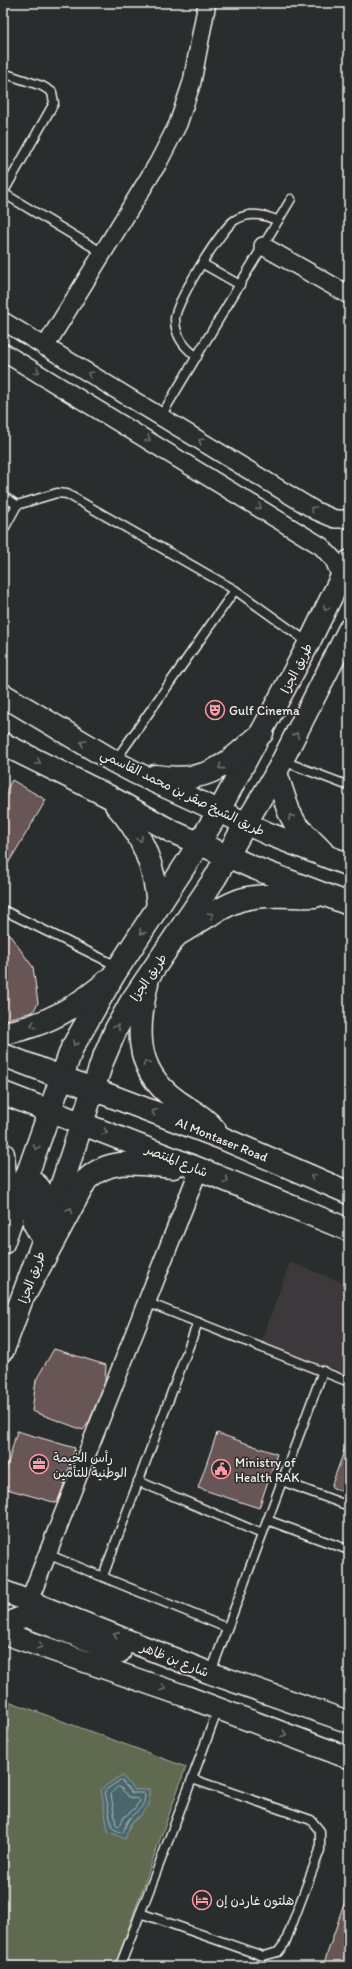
<svg xmlns="http://www.w3.org/2000/svg" width="352" height="1969" font-family="Itim,'Playpen Sans Arabic',sans-serif">
  <rect width="100%" height="100%" fill="#2a2d2e"/>
  <filter id="ink" filterUnits="userSpaceOnUse"><feTurbulence type="fractalNoise" baseFrequency=".025" numOctaves="2"/><feDisplacementMap in="SourceGraphic" scale="8" xChannelSelector="R" yChannelSelector="G"/><feConvolveMatrix kernelMatrix="1 2 1 2 8 2 1 2 1" color-interpolation-filters="sRGB"/></filter>
  <g filter="url(#ink)">
    <path fill="#3d393a" d="M290 1262 349 1285V1387L258 1351Z"/>
    <path fill="#606a51" stroke="#aaae9c" d="M3 1699 186 1767 115 1966H3Z"/>
    <path fill="#49666c" stroke="#8d9e9e" d="M122 1775 134 1790 149 1789V1805L141 1815 131 1823 125 1839 108 1831 101 1789Z"/>
    <g fill="none" stroke-linecap="round" stroke-linejoin="round">
      <path stroke="#b0b9b6" stroke-width="1" d="M121 1780 132 1793H143L145 1795C144 1812 134 1810 127 1822 125 1826 125 1830 122 1833L112 1828 105 1791Z
        M118 1787H120L129 1797 138 1799 140 1801 134 1809 124 1817 119 1827 116 1825 111 1794Z"/>
    </g>
    <path fill="#685555" stroke="#f4f1e8" d="M12 780 46 800 3 872V796Z
      M3 926 33 967 38 1003 33 1012 3 1020Z
      M54 1349 106 1365 105 1382 89 1422 83 1430 32 1411 36 1380Z
      M17 1431 75 1448 65 1482 57 1503 3 1488V1481Z
      M217 1433 277 1454 259 1508 198 1488Z
      M347 1443H349V1494L331 1487Z
      M347 1895 349 1896V1966H323Z"/>
    <g fill="none" stroke-linecap="round" stroke-linejoin="round">
      <g stroke="#f4f1e8" stroke-width="11">
        <path id="service" d="M3 73 42 86 52 92 54 103 3 193
          M3 193 103 253
          M203 264 240 285
          M197 357C184 347 175 336 175 319 175 303 221 229 235 220 249 212 264 214 278 221
          M161 416 291 199
          M3 496 17 505
          M3 531 17 505 57 493 67 494 235 590 309 643
          M115 761 235 590
          M283 761 349 786
          M3 910 117 966
          M146 1302 349 1382
          M138 1481 262 1534
          M282 1481 349 1506
          M267 1520 349 1550
          M47 1554 227 1628
          M103 1576 198 1322
          M211 1672 323 1371
          M192 1779 218 1709
          M120 1966 192 1779 311 1820 320 1831V1850L285 1943 278 1952 263 1956 140 1913"/>
      </g>
      <g stroke="#f4f1e8" stroke-width="20">
        <path id="minor" d="M263 246 349 295
          M3 321 316 511 335 519H349
          M45 347 158 163 178 124 192 82 207 3
          M3 352 321 546 334 560 341 577
          M29 1601 199 1169"/>
      </g>
      <g stroke="#f4f1e8" stroke-width="24">
        <path id="tertiary" d="M219 811 309 643 349 561
          M246 823 276 773 349 629
          M3 1591 210 1673 349 1722
          M3 1633 185 1696 349 1758
          M8 1634 15 1620 25 1616 120 1652"/>
      </g>
      <g stroke="#f4f1e8" stroke-width="25">
        <path id="secondary" d="M25 1179C53 1189 37 1202 34 1223L39 1232 45 1236
          M3 1243 72 1048 113 976 186 864 219 811
          M3 1350 45 1236 102 1062 116 1029 131 1002 215 878 246 823"/>
      </g>
      <g stroke="#f4f1e8" stroke-width="25">
        <path id="primary" d="M148 978C138 1025 131 1068 176 1100 189 1110 204 1116 215 1130
          M3 1033C45 1027 82 1004 113 976
          M3 1055 222 1138 349 1193
          M3 1093 199 1169 349 1230
          M3 1154 6 1187 3 1208
          M25 1294 86 1180C111 1156 141 1164 173 1167"/>
      </g>
      <g stroke="#f4f1e8" stroke-width="25">
        <path id="trunk" d="M3 695 115 762 136 773 269 834 349 865
          M3 744 108 796 171 831 252 867 349 904
          M276 773 289 812 296 825 322 851
          M155 776C209 784 224 766 262 733
          M116 805C142 833 155 867 158 906
          M177 935C198 923 218 908 240 900 264 893 291 897 315 896"/>
      </g>
      <use href="#service" stroke="#2a2d2e" stroke-width="8"/>
      <use href="#minor" stroke="#2a2d2e" stroke-width="17"/>
      <use href="#tertiary" stroke="#2a2d2e" stroke-width="21"/>
      <use href="#secondary" stroke="#2a2d2e" stroke-width="22"/>
      <use href="#primary" stroke="#2a2d2e" stroke-width="22"/>
      <use href="#trunk" stroke="#2a2d2e" stroke-width="22"/>
    </g>
    <defs><path id="oneway-chevron" d="M-2-3.5L2.5 0L-2 3.5" fill="none" stroke-width="1.6" stroke-linecap="round" stroke-linejoin="round"/></defs>
    <g stroke="#71726f">
      <use href="#oneway-chevron" transform="translate(37 371) rotate(30)"/>
      <use href="#oneway-chevron" transform="translate(90 374) rotate(-149)"/>
      <use href="#oneway-chevron" transform="translate(148 439) rotate(31)"/>
      <use href="#oneway-chevron" transform="translate(201 441) rotate(-149)"/>
      <use href="#oneway-chevron" transform="translate(259 507) rotate(31)"/>
      <use href="#oneway-chevron" transform="translate(313 509) rotate(-150)"/>
      <use href="#oneway-chevron" transform="translate(326 608) rotate(116)"/>
      <use href="#oneway-chevron" transform="translate(296 735) rotate(-63)"/>
      <use href="#oneway-chevron" transform="translate(83 743) rotate(-149)"/>
      <use href="#oneway-chevron" transform="translate(38 762) rotate(26)"/>
      <use href="#oneway-chevron" transform="translate(221 767) rotate(144)"/>
      <use href="#oneway-chevron" transform="translate(291 817) rotate(-120)"/>
      <use href="#oneway-chevron" transform="translate(140 839) rotate(64)"/>
      <use href="#oneway-chevron" transform="translate(211 915) rotate(-31)"/>
      <use href="#oneway-chevron" transform="translate(142 932) rotate(123)"/>
      <use href="#oneway-chevron" transform="translate(33 1025) rotate(163)"/>
      <use href="#oneway-chevron" transform="translate(117 1027) rotate(-63)"/>
      <use href="#oneway-chevron" transform="translate(75 1043) rotate(119)"/>
      <use href="#oneway-chevron" transform="translate(146 1063) rotate(-112)"/>
      <use href="#oneway-chevron" transform="translate(154 1112) rotate(-159)"/>
      <use href="#oneway-chevron" transform="translate(105 1132) rotate(22)"/>
      <use href="#oneway-chevron" transform="translate(36 1147) rotate(110)"/>
      <use href="#oneway-chevron" transform="translate(313 1177) rotate(-157)"/>
      <use href="#oneway-chevron" transform="translate(226 1180) rotate(22)"/>
      <use href="#oneway-chevron" transform="translate(70 1210) rotate(-62)"/>
      <use href="#oneway-chevron" transform="translate(116 1635) rotate(-158)"/>
      <use href="#oneway-chevron" transform="translate(40 1646) rotate(19)"/>
      <use href="#oneway-chevron" transform="translate(163 1688) rotate(19)"/>
      <use href="#oneway-chevron" transform="translate(284 1734) rotate(21)"/>
    </g>
  </g>
  <defs>
    <g id="theatre-ring" transform="scale(1)"><circle r="9.5" fill="#2a2d2e" stroke="#ff9aa2" stroke-width="1.5"/><path d="M-5-5.5Q0-4 5-5.5V0Q5 5 0 6Q-5 5-5 0ZM-3.3-2.5H-1v1.5H-3.3ZM1-2.5H3.3v1.5H1ZM-2.8 1Q0 5.5 2.8 1Z" fill="#ff9aa2"/></g>
    <g id="office-ring" transform="scale(1)"><circle r="9.5" fill="#2a2d2e" stroke="#ff9aa2" stroke-width="1.5"/><path d="M-6-3h4V-5.5h4V-3h4V5H-6ZM-1-4.5V-3h2v-1.5ZM-6 0V1H6V0Z" fill="#ff9aa2"/></g>
    <g id="civic-ring" transform="scale(1)"><circle r="9.5" fill="#2a2d2e" stroke="#ff9aa2" stroke-width="1.5"/><path d="M-.6-6.5H3V-4.5H.6V-3L4-1V1h2V6H-6V1h2V-1L-.6-3ZM-1.2 2.5V6h2.4V2.5Z" fill="#ff9aa2"/></g>
    <g id="hotel-ring" transform="scale(1)"><circle r="9.5" fill="#2a2d2e" stroke="#ff9aa2" stroke-width="1.5"/><path d="M-6-4.5h1.5V1H6V5H4.5V3h-9V5H-6ZM-4 0a1.8 1.8 0 1 1 3.6 0ZM.5 0V-2.5h3Q6-2.5 6 0Z" fill="#ff9aa2"/></g>
  </defs>
  <g fill-rule="evenodd">
    <use href="#theatre-ring" x="215" y="710"/>
    <use href="#office-ring" x="39" y="1464"/>
    <use href="#civic-ring" x="221" y="1469"/>
    <use href="#hotel-ring" x="202" y="1900"/>
  </g>
  <g text-anchor="middle" stroke-width="3" stroke-linejoin="round" paint-order="stroke">
    <g font-size="13" fill="#f4f1e8" stroke="#2a2d2e">
      <text transform="translate(296 668) rotate(-63)" y="5">طريق الجزا</text>
      <text transform="translate(183 792) rotate(26)" y="5">طريق الشيخ صقر بن محمد القاسمي</text>
      <text transform="translate(148 977) rotate(-56)" y="5">طريق الجزا</text>
      <text transform="translate(222 1139) rotate(22)" y="5">Al Montaser Road</text>
      <text transform="translate(177 1160) rotate(22)" y="5">شارع المنتصر</text>
      <text transform="translate(31 1277) rotate(-70)" y="5">طريق الجزا</text>
      <text transform="translate(175 1659) rotate(22)" y="5">شارع بن ظاهر</text>
    </g>
    <g font-size="13" fill="#f4f1e8" stroke="#2a2d2e" text-anchor="start">
      <text x="229" y="715">Gulf Cinema</text>
      <text x="53" y="1462">رأس الخيمة<tspan x="53" dy="15">الوطنية للتأمين</tspan></text>
      <text x="235" y="1467">Ministry of<tspan x="235" dy="15">Health RAK</tspan></text>
      <text x="216" y="1905">هلتون غاردن إن</text>
    </g>
  </g>
  <rect width="352" height="1969" fill="none" stroke="#2a2d2e" stroke-width="16"/>
  <rect x="8" y="8" width="336" height="1953" fill="none" stroke="#f4f1e8" stroke-width="1.5" filter="url(#ink)"/>
</svg>
